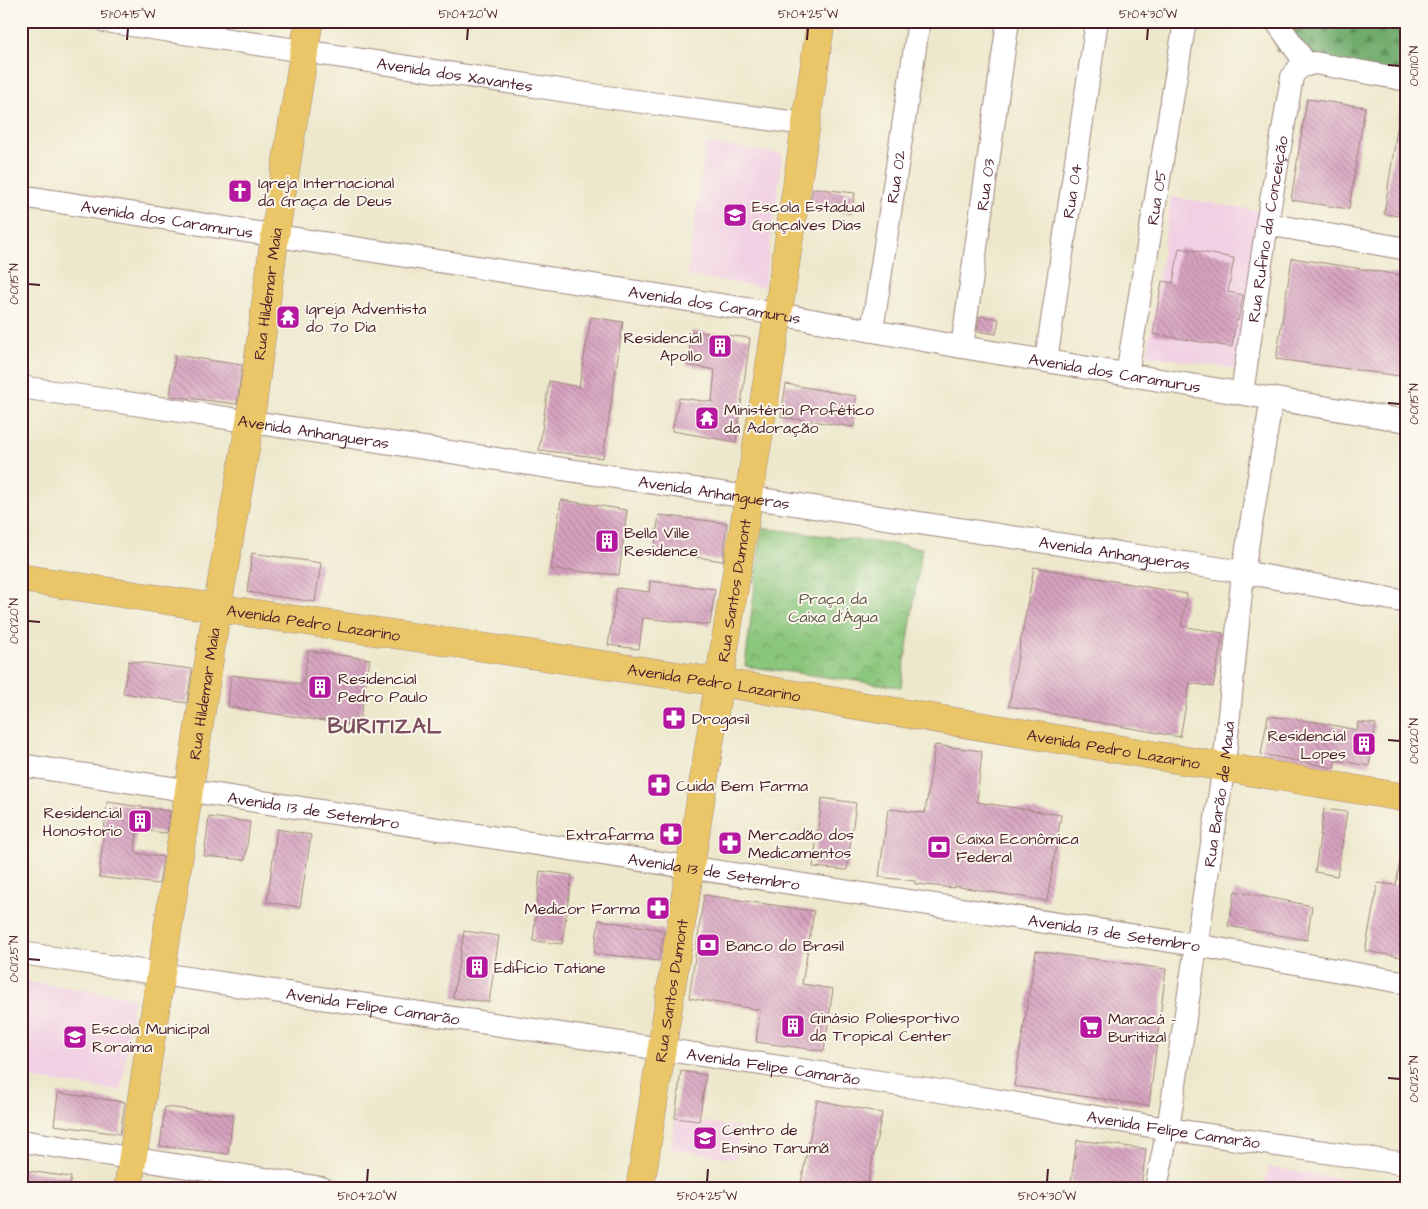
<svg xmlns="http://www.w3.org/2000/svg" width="1428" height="1209" font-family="'Architects Daughter',sans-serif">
  <defs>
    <pattern id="forest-firs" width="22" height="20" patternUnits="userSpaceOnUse" patternTransform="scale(1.25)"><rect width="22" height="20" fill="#6fab6b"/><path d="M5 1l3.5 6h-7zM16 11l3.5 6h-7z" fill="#5d8b58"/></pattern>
    <pattern id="park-crowns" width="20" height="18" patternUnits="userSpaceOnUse" patternTransform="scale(1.25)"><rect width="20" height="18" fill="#8ac67b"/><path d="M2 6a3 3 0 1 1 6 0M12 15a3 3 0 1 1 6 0" fill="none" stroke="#73a065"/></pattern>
    <pattern id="building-back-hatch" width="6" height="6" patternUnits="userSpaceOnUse" patternTransform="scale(1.25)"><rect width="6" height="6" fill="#d7a3c0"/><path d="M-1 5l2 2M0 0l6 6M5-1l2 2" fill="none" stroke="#b0849c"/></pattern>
  </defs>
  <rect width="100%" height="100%" fill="#fbf7ec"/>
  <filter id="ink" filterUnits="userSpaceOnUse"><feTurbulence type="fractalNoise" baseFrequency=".02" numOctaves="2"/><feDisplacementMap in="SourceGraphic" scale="10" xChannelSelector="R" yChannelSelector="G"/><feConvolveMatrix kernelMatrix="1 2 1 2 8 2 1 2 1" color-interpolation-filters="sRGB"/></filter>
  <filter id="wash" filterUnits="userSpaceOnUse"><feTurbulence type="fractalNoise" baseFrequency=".0096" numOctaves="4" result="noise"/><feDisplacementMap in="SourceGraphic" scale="20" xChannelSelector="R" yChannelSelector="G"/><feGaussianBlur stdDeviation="1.12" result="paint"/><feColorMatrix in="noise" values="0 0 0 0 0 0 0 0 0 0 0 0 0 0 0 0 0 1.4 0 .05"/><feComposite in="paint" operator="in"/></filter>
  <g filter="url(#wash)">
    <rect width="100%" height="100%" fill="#ede8cc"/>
    <path fill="#f1d0e3" d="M706 143 783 154 764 287 687 276Z
      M1171 197 1261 211 1236 369 1147 355Z
      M21 981 134 997 121 1091 21 1077Z
      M675 1118 739 1127 736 1159 671 1149Z
      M1268 1167 1405 1188H1264Z"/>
    <path fill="url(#forest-firs)" stroke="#5c654b" d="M1281 21H1407V74L1276 51Z"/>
    <path fill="url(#park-crowns)" stroke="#6a7253" d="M762 528 922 548 901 687 745 666Z"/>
    <g id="blocks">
      <path fill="url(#building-back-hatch)" d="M1307 99 1365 107 1349 209 1291 200Z
        M1400 110 1407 111V217L1384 214Z
        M813 188 855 193 851 213 809 208Z
        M1179 248 1234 258 1228 292 1243 295 1238 321 1236 320 1232 347 1153 334 1162 281 1173 283Z
        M1292 258 1407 276V377L1276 359Z
        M980 316 999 319 996 334 977 331Z
        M591 317 623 322 603 458 539 450 549 381 579 387Z
        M692 331 750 338 736 442 672 431 679 398 712 402 715 370 687 365Z
        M175 355 242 365 237 404 170 396Z
        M786 384 856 396 854 427 781 417Z
        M561 500 627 510 619 575 551 569Z
        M659 515 727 523 723 561 654 551Z
        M252 553 321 563 315 602 247 592Z
        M1034 567 1187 594 1181 626 1223 633 1213 687 1190 683 1180 737 1009 706Z
        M650 581 715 589 710 625 643 618 639 649 608 645 617 588 649 592Z
        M308 651 370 659 359 726 228 707 231 675 303 684Z
        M129 661 192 669 187 703 123 693Z
        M1268 716 1317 722 1357 730 1358 722 1376 724 1369 766 1335 760 1334 768 1261 754Z
        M935 745 982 751 977 802 1061 815 1047 901 954 886V888L915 884V881L879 877 888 809 925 813Z
        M822 798 856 803 847 870 813 867Z
        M107 802 170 811 167 833 137 830 135 853 163 857 159 884 99 877Z
        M1324 809 1347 812 1337 876 1315 872Z
        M209 817 250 822 245 860 204 856Z
        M277 829 311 835 300 907 267 902Z
        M1400 861 1407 862V958L1365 951 1378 883 1396 885Z
        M540 871 572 875 562 944 533 941Z
        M1235 891 1312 906 1307 940 1228 926Z
        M704 895 814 911 802 984 833 989 824 1051 756 1042 760 1010 689 998Z
        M599 920 664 930 659 961 594 953Z
        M464 931 499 936 489 1002 453 998Z
        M1036 951 1166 969 1149 1106 1014 1086Z
        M681 1071 706 1075 699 1121 675 1118Z
        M58 1093 125 1102 120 1134 54 1125Z
        M817 1100 882 1113 867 1188H800Z
        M165 1107 233 1115 228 1154 160 1146Z
        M1077 1140 1146 1149 1141 1188H1123L1071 1182Z
        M21 1170 71 1177 69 1188H21Z"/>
    </g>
  </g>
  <g filter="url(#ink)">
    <use href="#blocks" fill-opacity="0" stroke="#9c847c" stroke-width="1"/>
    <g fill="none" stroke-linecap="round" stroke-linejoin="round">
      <g stroke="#9c847c" stroke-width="24">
        <g id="minor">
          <path id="s1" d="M105 21 606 97 805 124"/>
          <path d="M1276 21 1307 65"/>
          <path id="s2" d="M21 196 778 314 962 347 1407 421"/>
          <path d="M1267 224 1407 249"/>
          <path id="s3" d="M872 331 919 21"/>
          <path id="s4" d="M962 347 1008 21"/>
          <path id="s5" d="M1046 361 1097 21"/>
          <path id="s6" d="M1127 374 1185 21"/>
          <path id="s7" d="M21 387 1243 572 1407 602"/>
          <path id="s8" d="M1242 393 1267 224 1292 77C1297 67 1304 65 1315 63L1407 80"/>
          <path id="s9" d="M21 765 1196 945 1407 983"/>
          <path id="s10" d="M21 953 940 1091 1168 1129 1407 1164"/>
          <path d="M21 1141 322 1188"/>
          <path id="s11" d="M1156 1188 1168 1129 1224 766 1243 572 1272 398"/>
        </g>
      </g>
      <g stroke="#9c847c" stroke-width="29">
        <g id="major">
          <path id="s12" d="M21 578 217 608 719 682 1407 798"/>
          <path id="s13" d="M128 1188 217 608 250 422 275 235 309 21"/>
          <path id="s14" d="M640 1188 719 682 778 314 821 21"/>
        </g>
      </g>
      <use href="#minor" stroke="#fff" stroke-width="22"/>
      <use href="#major" stroke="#ebc669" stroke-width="28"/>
    </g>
  </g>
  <path fill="none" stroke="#4a1f2b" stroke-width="2" d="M127 40 128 28M467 40 468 28M807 40 808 28M1147 40 1148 28M1388 65 1400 66M28 284 40 285M1388 403 1400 404M28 621 40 622M1388 740 1400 741M28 959 40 960M1388 1078 1400 1079M367 1182 368 1169M707 1182 708 1169M1047 1182 1048 1169"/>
  <defs>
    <g id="church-square" transform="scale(1.25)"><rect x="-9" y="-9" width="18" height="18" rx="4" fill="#b5179e" stroke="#fbf7ec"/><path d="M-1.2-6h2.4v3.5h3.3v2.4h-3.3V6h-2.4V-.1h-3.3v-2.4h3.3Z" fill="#fff"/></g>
    <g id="school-square" transform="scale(1.25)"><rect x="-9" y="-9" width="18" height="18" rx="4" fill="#b5179e" stroke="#fbf7ec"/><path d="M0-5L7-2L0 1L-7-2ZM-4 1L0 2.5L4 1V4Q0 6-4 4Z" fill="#fff"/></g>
    <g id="temple-square" transform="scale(1.25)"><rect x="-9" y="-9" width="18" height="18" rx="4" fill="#b5179e" stroke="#fbf7ec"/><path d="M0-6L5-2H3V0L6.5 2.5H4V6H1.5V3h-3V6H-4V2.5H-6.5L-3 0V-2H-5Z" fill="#fff"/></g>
    <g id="building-square" transform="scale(1.25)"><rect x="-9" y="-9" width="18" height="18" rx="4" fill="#b5179e" stroke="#fbf7ec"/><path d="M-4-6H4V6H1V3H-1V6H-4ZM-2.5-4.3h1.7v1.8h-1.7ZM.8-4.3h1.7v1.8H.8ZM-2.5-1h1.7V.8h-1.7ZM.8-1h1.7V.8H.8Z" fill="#fff"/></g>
    <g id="pharmacy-square" transform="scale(1.25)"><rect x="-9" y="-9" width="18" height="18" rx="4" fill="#b5179e" stroke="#fbf7ec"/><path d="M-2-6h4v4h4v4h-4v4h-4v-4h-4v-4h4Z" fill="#fff"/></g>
    <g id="bank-square" transform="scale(1.25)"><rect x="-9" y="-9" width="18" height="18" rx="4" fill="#b5179e" stroke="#fbf7ec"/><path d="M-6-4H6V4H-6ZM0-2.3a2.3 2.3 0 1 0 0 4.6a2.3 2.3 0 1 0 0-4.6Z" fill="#fff"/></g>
    <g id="supermarket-square" transform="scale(1.25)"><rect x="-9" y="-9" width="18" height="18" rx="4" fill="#b5179e" stroke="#fbf7ec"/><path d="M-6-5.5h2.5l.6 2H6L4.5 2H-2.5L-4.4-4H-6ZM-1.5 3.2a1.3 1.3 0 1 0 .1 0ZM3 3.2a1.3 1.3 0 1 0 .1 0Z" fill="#fff"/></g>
  </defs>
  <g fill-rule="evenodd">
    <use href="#church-square" x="240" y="191"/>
    <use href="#school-square" x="735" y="215"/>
    <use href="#temple-square" x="288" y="317"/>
    <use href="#building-square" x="720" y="346"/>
    <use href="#temple-square" x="707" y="418"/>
    <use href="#building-square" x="607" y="541"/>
    <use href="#building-square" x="320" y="687"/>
    <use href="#pharmacy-square" x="674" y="718"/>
    <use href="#building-square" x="1364" y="744"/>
    <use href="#pharmacy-square" x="659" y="785"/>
    <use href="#building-square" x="140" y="821"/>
    <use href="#pharmacy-square" x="671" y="834"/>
    <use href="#pharmacy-square" x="730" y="843"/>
    <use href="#bank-square" x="939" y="847"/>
    <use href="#pharmacy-square" x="658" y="908"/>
    <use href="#bank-square" x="708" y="945"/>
    <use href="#building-square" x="477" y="967"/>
    <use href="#building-square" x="793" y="1026"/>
    <use href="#supermarket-square" x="1091" y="1027"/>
    <use href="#school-square" x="75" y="1037"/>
    <use href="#school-square" x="705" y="1138"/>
  </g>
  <g text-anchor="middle" stroke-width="4" stroke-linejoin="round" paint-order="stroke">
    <g font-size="16" fill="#4a1f2b" stroke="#fbf7ec">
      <text dy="6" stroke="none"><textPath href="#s1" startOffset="354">Avenida dos Xavantes</textPath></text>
      <text dy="6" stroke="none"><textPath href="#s3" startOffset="156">Rua 02</textPath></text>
      <text dy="6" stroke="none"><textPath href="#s4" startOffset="164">Rua 03</textPath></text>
      <text dy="6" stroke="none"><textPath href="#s5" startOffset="172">Rua 04</textPath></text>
      <text dy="6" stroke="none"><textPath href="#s6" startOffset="179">Rua 05</textPath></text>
      <text dy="6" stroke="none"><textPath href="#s2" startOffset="148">Avenida dos Caramurus</textPath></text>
      <text dy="6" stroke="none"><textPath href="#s8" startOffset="166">Rua Rufino da Conceição</textPath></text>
      <text dy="6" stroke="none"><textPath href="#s13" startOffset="905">Rua Hildemar Maia</textPath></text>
      <text dy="6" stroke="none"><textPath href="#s2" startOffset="702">Avenida dos Caramurus</textPath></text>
      <text dy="6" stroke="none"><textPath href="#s2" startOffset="1108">Avenida dos Caramurus</textPath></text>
      <text dy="6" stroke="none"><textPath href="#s7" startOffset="296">Avenida Anhangueras</textPath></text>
      <text dy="6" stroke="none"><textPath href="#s7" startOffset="701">Avenida Anhangueras</textPath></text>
      <text dy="6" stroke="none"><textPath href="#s7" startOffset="1106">Avenida Anhangueras</textPath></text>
      <text dy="6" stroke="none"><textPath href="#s14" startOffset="605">Rua Santos Dumont</textPath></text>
      <text dy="6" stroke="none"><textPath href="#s12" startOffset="296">Avenida Pedro Lazarino</textPath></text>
      <text dy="6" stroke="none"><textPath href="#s12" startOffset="701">Avenida Pedro Lazarino</textPath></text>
      <text dy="6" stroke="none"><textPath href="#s13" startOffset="500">Rua Hildemar Maia</textPath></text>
      <text dy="6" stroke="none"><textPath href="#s12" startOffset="1106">Avenida Pedro Lazarino</textPath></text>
      <text dy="6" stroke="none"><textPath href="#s11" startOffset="399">Rua Barão de Mauá</textPath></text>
      <text dy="6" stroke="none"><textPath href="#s9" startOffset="296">Avenida 13 de Setembro</textPath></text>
      <text dy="6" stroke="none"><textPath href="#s9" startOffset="701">Avenida 13 de Setembro</textPath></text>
      <text dy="6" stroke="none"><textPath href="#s9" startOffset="1106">Avenida 13 de Setembro</textPath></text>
      <text dy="6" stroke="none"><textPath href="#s14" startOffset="200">Rua Santos Dumont</textPath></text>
      <text dy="6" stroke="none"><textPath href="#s10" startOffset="356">Avenida Felipe Camarão</textPath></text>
      <text dy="6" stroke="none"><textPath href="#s10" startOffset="761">Avenida Felipe Camarão</textPath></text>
      <text dy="6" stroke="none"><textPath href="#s10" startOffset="1166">Avenida Felipe Camarão</textPath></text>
    </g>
    <g font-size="16" fill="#4a1f2b" stroke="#fbf7ec" text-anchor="start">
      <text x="258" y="188">Igreja Internacional<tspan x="258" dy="18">da Graça de Deus</tspan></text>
      <text x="752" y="212">Escola Estadual<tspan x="752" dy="18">Gonçalves Dias</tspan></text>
      <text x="306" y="314">Igreja Adventista<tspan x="306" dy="18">do 7o Dia</tspan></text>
      <text x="702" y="343" text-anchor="end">Residencial<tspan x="702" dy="18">Apollo</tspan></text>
      <text x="724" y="415">Ministério Profético<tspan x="724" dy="18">da Adoração</tspan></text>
      <text x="624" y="538">Bella Ville<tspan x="624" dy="18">Residence</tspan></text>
      <text x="338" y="684">Residencial<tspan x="338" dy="18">Pedro Paulo</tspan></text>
      <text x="692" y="724">Drogasil</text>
      <text x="1346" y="741" text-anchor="end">Residencial<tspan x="1346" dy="18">Lopes</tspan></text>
      <text x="676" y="791">Cuida Bem Farma</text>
      <text x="122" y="818" text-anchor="end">Residencial<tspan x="122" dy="18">Honostorio</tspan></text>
      <text x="654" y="840" text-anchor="end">Extrafarma</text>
      <text x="748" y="840">Mercadão dos<tspan x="748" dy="18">Medicamentos</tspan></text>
      <text x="956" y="844">Caixa Econômica<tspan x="956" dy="18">Federal</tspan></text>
      <text x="640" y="914" text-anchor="end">Medicor Farma</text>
      <text x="726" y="951">Banco do Brasil</text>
      <text x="494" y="973">Edifício Tatiane</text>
      <text x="810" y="1023">Ginásio Poliesportivo<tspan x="810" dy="18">da Tropical Center</tspan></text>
      <text x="1108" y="1024">Maracá -<tspan x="1108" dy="18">Buritizal</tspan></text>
      <text x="92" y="1034">Escola Municipal<tspan x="92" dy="18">Roraima</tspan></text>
      <text x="722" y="1135">Centro de<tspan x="722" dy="18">Ensino Tarumã</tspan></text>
    </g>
    <g font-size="16" fill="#605947" stroke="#fbf7ec">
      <text x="833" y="604">Praça da<tspan x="833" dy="18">Caixa d'Água</tspan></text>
    </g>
    <g font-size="21" font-weight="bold" letter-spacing="1" fill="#7b4d5f" stroke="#fbf7ec">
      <text x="385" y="733">BURITIZAL</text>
    </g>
  </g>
  <rect width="1428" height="1209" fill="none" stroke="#fbf7ec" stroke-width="55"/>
  <rect x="28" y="28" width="1372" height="1154" fill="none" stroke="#4a1f2b" stroke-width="2"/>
  <g font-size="12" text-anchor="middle" fill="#4a1f2b">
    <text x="128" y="18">51°04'15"W</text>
    <text x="468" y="18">51°04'20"W</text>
    <text x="808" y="18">51°04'25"W</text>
    <text x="1148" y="18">51°04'30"W</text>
    <text transform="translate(1414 66) rotate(-90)" y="4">0°01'10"N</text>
    <text transform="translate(14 284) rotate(-90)" y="4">0°01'15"N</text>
    <text transform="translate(1414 404) rotate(-90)" y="4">0°01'15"N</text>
    <text transform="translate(14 621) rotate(-90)" y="4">0°01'20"N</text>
    <text transform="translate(1414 741) rotate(-90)" y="4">0°01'20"N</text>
    <text transform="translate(14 959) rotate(-90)" y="4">0°01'25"N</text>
    <text transform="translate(1414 1079) rotate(-90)" y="4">0°01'25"N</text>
    <text x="367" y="1200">51°04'20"W</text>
    <text x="707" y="1200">51°04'25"W</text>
    <text x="1047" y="1200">51°04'30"W</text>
  </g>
</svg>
